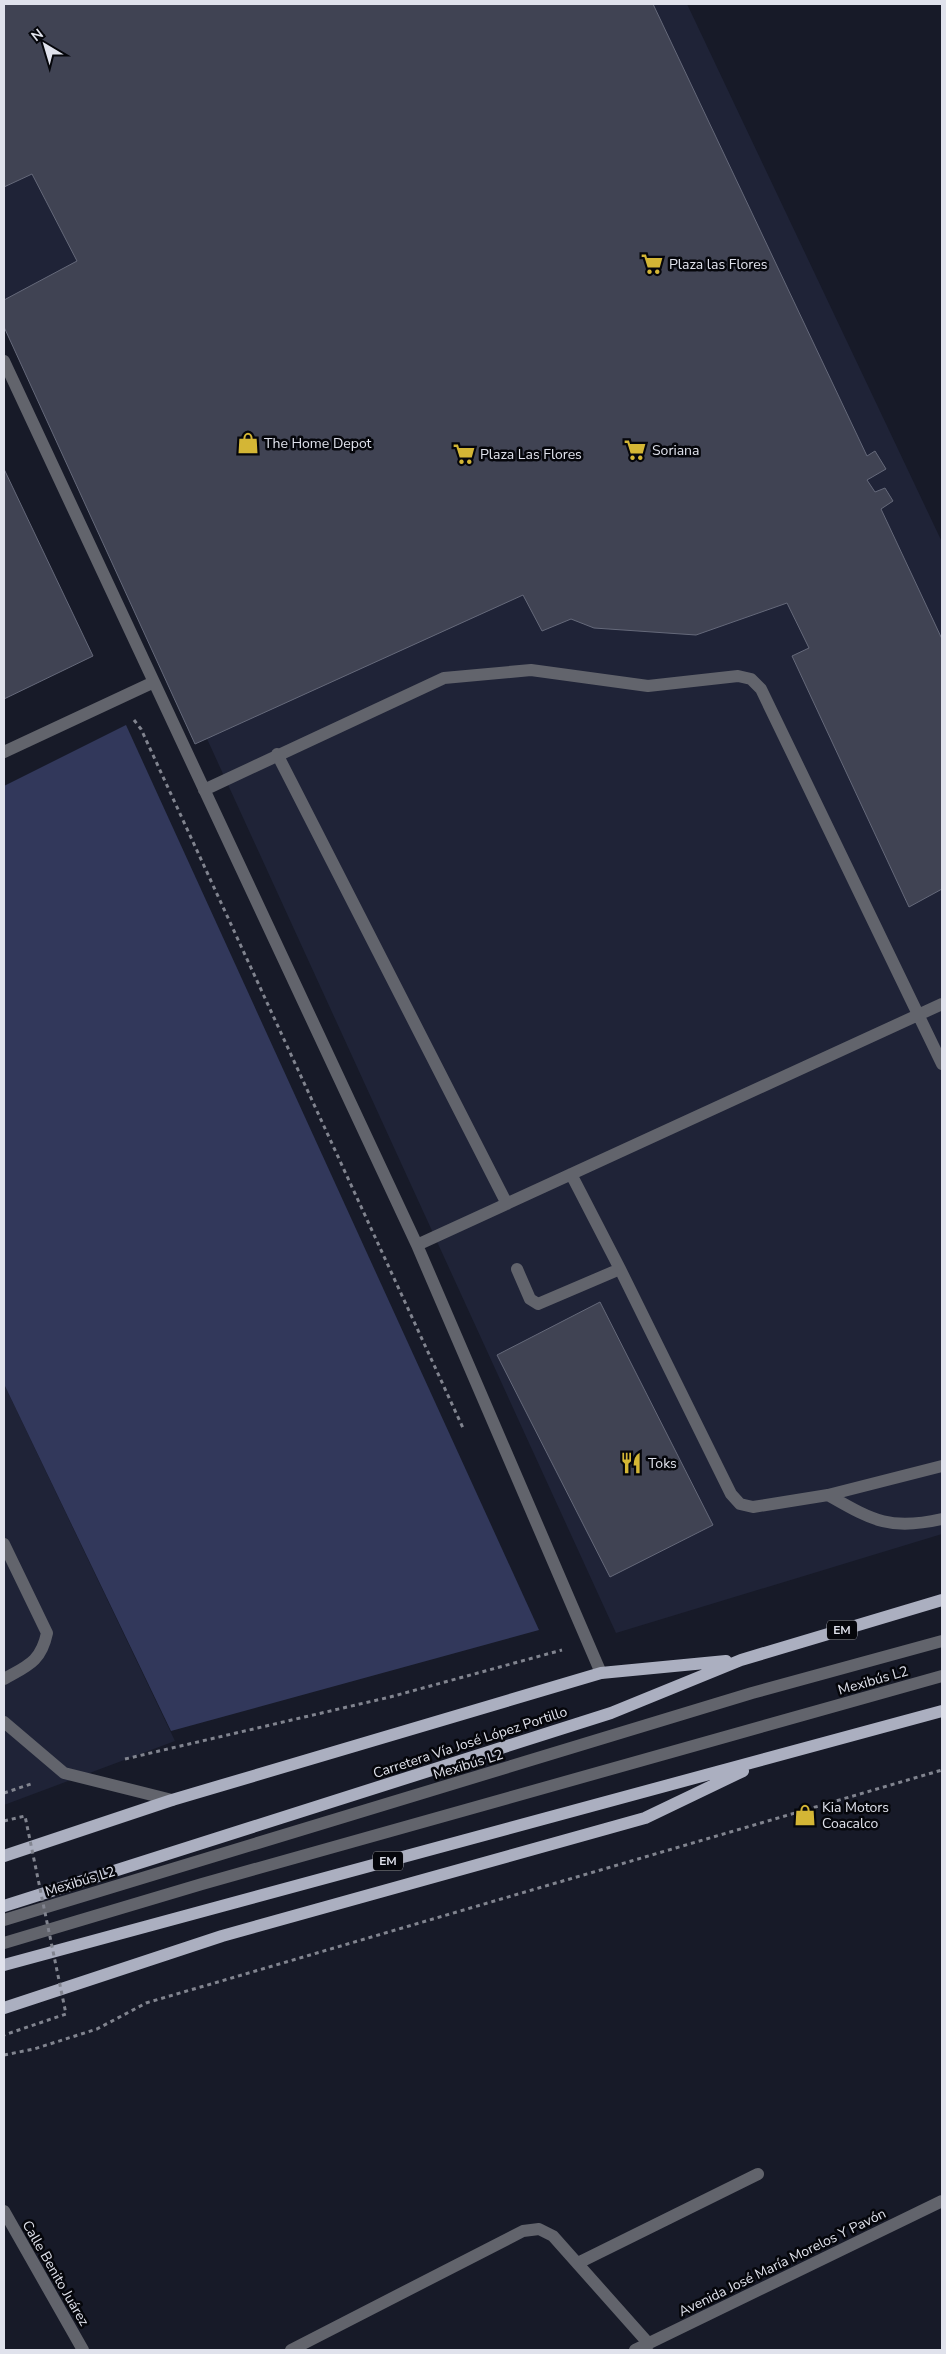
<svg xmlns="http://www.w3.org/2000/svg" width="946" height="2354" font-family="'Nunito Sans',sans-serif">
  <rect width="100%" height="100%" fill="#171a28"/>
  <path fill="#1f2337" d="M4 4H687L942 542V1534L616 1633 4 295Z
    M4 1384 175 1741 4 1805Z"/>
  <path fill="#32385b" d="M126 725 539 1630 171 1731 4 1384V786Z"/>
  <path fill="#404353" stroke="#65697a" d="M4 4H653L867 456 875 451 886 469 867 480 875 492 885 488 893 501 881 509 942 639V889L909 907 792 656 809 648 787 603 696 635 594 628 571 619 542 631 523 595 195 744 4 327V300L77 261 32 174 4 187Z
    M4 469 93 656 4 699Z
    M600 1302 713 1525 610 1577 497 1355Z"/>
  <g fill="none" stroke-linecap="round" stroke-linejoin="round">
    <path stroke="#81848f" stroke-width="3" stroke-dasharray="4 4" stroke-linecap="butt" d="M134 720 141 729 463 1428
      M125 1759 390 1697 562 1650
      M4 1793 34 1783
      M4 2055 34 2049 97 2029 146 2003 942 1770"/>
    <path stroke="#62646c" stroke-width="12" d="M4 361 417 1245 601 1673
      M4 752 154 682
      M277 754 507 1204
      M204 790 444 678 531 670 648 686 738 676 751 679 761 689 942 1064
      M571 1174 620 1269 731 1494 740 1504 753 1507 828 1495 942 1466
      M417 1245 942 1004
      M517 1269 530 1299 538 1304 620 1269
      M828 1495C872 1520 889 1531 942 1519
      M4 1544 47 1633C41 1662 27 1666 4 1679
      M4 1722 64 1773 172 1800
      M4 1920 752 1693 942 1641
      M4 1943 202 1884 942 1676
      M4 2211 83 2350
      M578 2263 758 2174
      M291 2350 523 2231 539 2229 553 2236 649 2344
      M635 2350 942 2201"/>
    <path stroke="#abafc0" stroke-width="12" d="M4 1856 172 1800 601 1673 726 1661
      M4 1906 611 1713 741 1660 942 1600
      M4 1965 942 1711
      M4 2008 222 1936 645 1818 743 1771"/>
    <path stroke="#81848f" stroke-width="3" stroke-dasharray="4 4" stroke-linecap="butt" d="M4 1821 25 1816 66 2014 4 2035"/>
  </g>
  <defs>
    <g id="supermarket-bare" transform="scale(1.725)"><path d="M-6-5.5h2.5l.6 2H6L4.5 2H-2.5L-4.4-4H-6ZM-1.5 3.2a1.3 1.3 0 1 0 .1 0ZM3 3.2a1.3 1.3 0 1 0 .1 0Z" fill="#d4b635" stroke="#05060b" stroke-width="2.5" paint-order="stroke"/></g>
    <g id="shop-bare" transform="scale(1.725)"><path d="M-5-2.5h2.3a2.7 3.5 0 0 1 5.4 0H5L5.5 6h-11ZM-1.5-2.5h3a1.5 2.3 0 0 0-3 0Z" fill="#d4b635" stroke="#05060b" stroke-width="2.5" paint-order="stroke"/></g>
    <g id="restaurant-bare" transform="scale(1.725)"><path d="M-5-6h1v4h1v-4h1v4h1v-4h1v5L-1.5 .5V6h-2V.5L-5-1ZM5-6V6H3V1.5H1.5Q1.5-4 5-6Z" fill="#d4b635" stroke="#05060b" stroke-width="2.5" paint-order="stroke"/></g>
  </defs>
  <g fill-rule="evenodd">
    <use href="#supermarket-bare" x="652" y="264"/>
    <use href="#shop-bare" x="248" y="443"/>
    <use href="#supermarket-bare" x="635" y="450"/>
    <use href="#supermarket-bare" x="464" y="454"/>
    <use href="#restaurant-bare" x="631" y="1463"/>
    <use href="#shop-bare" x="805" y="1815"/>
  </g>
  <g text-anchor="middle" stroke-width="5" stroke-linejoin="round" paint-order="stroke">
    <g fill="#05060b" stroke="#9ea0a8" stroke-width="1">
      <rect x="827" y="1620.5" width="30" height="19" rx="4"/>
      <rect x="373" y="1851.5" width="30" height="19" rx="4"/>
    </g>
    <g font-size="12" font-weight="bold" fill="#e0e2ec">
      <text x="842" y="1634">EM</text>
      <text x="388" y="1865">EM</text>
    </g>
    <g font-size="14" fill="#e0e2ec" stroke="#05060b" text-anchor="start">
      <text x="669" y="269">Plaza las Flores</text>
      <text x="264" y="448">The Home Depot</text>
      <text x="652" y="455">Soriana</text>
      <text x="480" y="459">Plaza Las Flores</text>
      <text x="648" y="1468">Toks</text>
      <text x="822" y="1812">Kia Motors<tspan x="822" dy="16">Coacalco</tspan></text>
    </g>
    <g font-size="14" fill="#e0e2ec" stroke="#05060b">
      <text transform="translate(873 1680) rotate(-16)" y="5">Mexibús L2</text>
      <text transform="translate(470 1742) rotate(-18)" y="5">Carretera Vía José López Portillo</text>
      <text transform="translate(468 1764) rotate(-17)" y="5">Mexibús L2</text>
      <text transform="translate(80 1881) rotate(-17)" y="5">Mexibús L2</text>
      <text transform="translate(782 2262) rotate(-26)" y="5">Avenida José María Morelos Y Pavón</text>
      <text transform="translate(56 2273) rotate(60)" y="5">Calle Benito Juárez</text>
    </g>
  </g>
  <rect width="946" height="2354" fill="none" stroke="#e0e2ec" stroke-width="10"/>
  <g transform="translate(45 45) rotate(322)" stroke="#05060b" stroke-width="4" paint-order="stroke">
  <path d="M0-4L9 19L0 12L-9 19Z" fill="#e0e2ec"/>
  <text y="-8" font-size="14" font-weight="bold" text-anchor="middle" fill="#e0e2ec">N</text>
  </g>
</svg>
